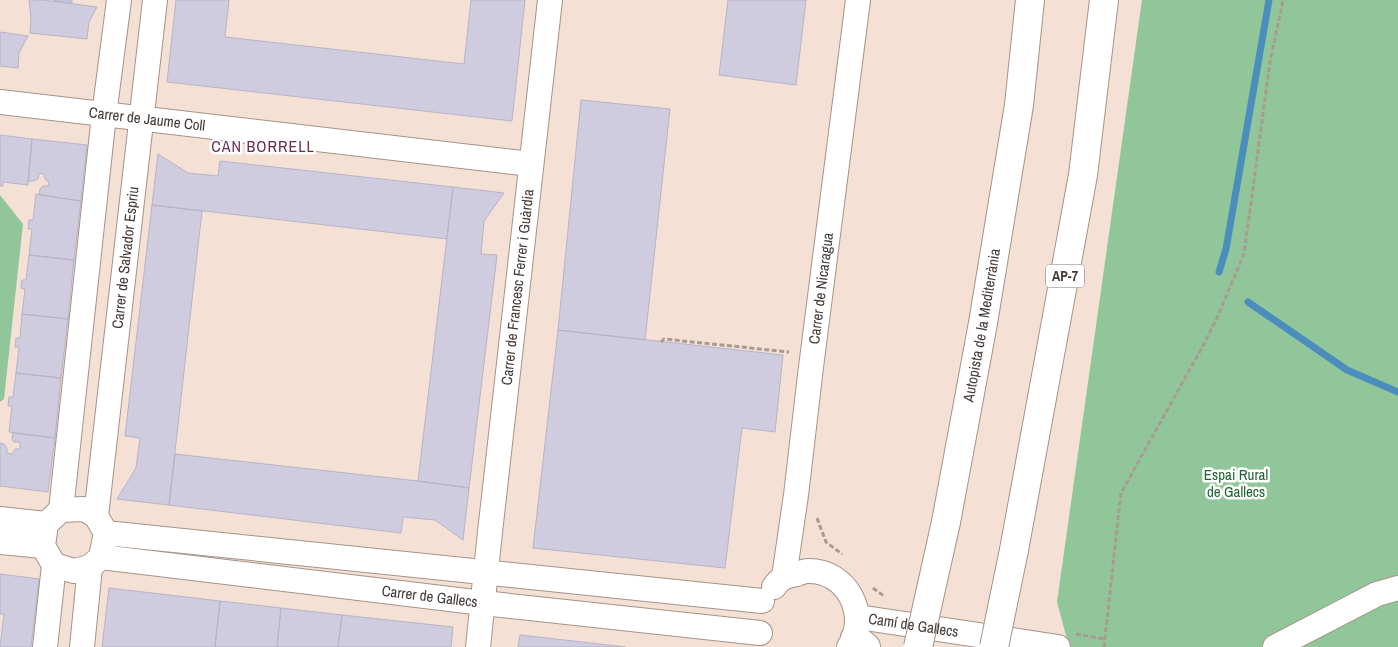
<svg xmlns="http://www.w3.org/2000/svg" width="1398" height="647" font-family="'Archivo Narrow',sans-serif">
  <rect width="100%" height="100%" fill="#f4e0d5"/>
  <path fill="#91c69a" d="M1142 0H1398V647H1069L1057 602Z
    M0 195 23 224 4 399 0 402Z"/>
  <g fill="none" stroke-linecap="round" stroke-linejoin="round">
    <path stroke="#4b8ebd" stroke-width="7" d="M1219 272 1226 249 1269 0
      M1248 302 1347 370 1398 392"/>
  </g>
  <path fill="#d0cce0" stroke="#b7b3c6" d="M29 0H43L97 7 89 22 87 39 30 33 31 18Z
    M54 0H72V3L53 1Z
    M176 0H229L225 37 464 64 471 0H525L512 121 167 82Z
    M728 0H806L796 85 719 75Z
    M0 32 28 36 19 53 18 68 0 66Z
    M581 100 670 109 645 340 558 330Z
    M0 135 32 139 28 185 3 182V186H0Z
    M32 139 87 145 81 201 39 195 40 189 43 186H48L49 182 45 179 44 174 39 173 38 179 34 181H28Z
    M158 154 188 173 218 176 220 161 453 187 447 239 152 205Z
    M453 187 504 193 484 221 481 254 497 255 469 488 418 481Z
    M36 194 81 201 74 260 29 255 32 229H28L29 220H33Z
    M152 205 202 211 169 505 117 499 136 468 140 438 125 436Z
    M29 255 74 260 68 319 22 314 25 289 21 288 22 280H26Z
    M22 314 68 319 61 378 16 373 19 347H15L16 338H20Z
    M558 330 783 355 775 432 742 428 725 568 533 548Z
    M16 373 61 378 55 438 9 432 12 406H8L9 397H13Z
    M13 433 55 438 48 492 0 486V443L4 444 7 448V453L12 454 15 449H20V442H14L12 439Z
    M175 454 418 481 469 488 463 540 435 520 403 517 401 533 169 505Z
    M0 574 39 579 31 647H0L4 614H0Z
    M109 588 220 601 215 647H102Z
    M220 601 281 608 277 647H215Z
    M281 608 342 615 338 647H277Z
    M342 615 453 627 451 647H338Z
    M520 635 626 647H518Z"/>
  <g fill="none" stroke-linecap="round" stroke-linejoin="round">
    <g stroke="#a69388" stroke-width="26">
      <g id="minor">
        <path id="s1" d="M0 102 531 164"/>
        <path d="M84 509 96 516 106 533 101 557 90 567 74 571 54 565 43 546 46 524 61 510Z"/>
        <path d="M61 510 104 115 119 0"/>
        <path id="s2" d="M96 516 155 0"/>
        <path d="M0 519 46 524"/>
        <path d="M106 533 762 601"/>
        <path d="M0 542 43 546"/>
        <path id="s3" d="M101 557 483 603 760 633"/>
        <path id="s4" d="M784 577 796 495 811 367 858 0"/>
        <path d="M774 587C780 578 786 576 797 574 800 573 804 571 808 571 847 570 870 615 849 647"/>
        <path id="s5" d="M858 617 1058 647"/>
        <path d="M45 647 54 565"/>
        <path d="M82 647 90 567"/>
        <path id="s6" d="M478 647 490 532 550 0"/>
        <path d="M1275 647 1377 594 1398 588"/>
      </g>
    </g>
    <g stroke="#a69388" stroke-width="30">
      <g id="motorway">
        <path id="s7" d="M946 522 983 323 1019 105 1030 0"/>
        <path d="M1014 550 1083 175 1104 0"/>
        <path d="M855 638 866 647"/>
      </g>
    </g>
    <path stroke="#a99a92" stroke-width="3" stroke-dasharray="5 2.5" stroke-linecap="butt" d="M661 342 664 339 789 352
      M817 518 826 542 842 554
      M873 588 884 596
      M1076 634 1105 639
      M1104 647 1121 493 1204 344 1217 318 1244 254 1270 62 1283 0"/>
    <use href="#minor" stroke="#fff" stroke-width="24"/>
    <use href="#motorway" stroke="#fff" stroke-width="28"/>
    <g stroke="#a69388" stroke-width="30" stroke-linecap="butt">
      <path id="motorway-bridge" d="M918 647 946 522
        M994 647 1014 550"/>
    </g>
    <use href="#motorway-bridge" stroke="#fff" stroke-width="28"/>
  </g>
  <g text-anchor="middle" stroke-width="5" stroke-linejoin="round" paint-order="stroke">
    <rect fill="#fff" stroke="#7b7572" stroke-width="1" x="1046" y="264.5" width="38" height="23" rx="4"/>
    <g font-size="14" font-weight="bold" fill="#423a36">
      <text x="1065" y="281">AP-7</text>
    </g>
    <g font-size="15" fill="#423a36" stroke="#fff">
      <text dy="5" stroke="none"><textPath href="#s1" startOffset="148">Carrer de Jaume Coll</textPath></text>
      <text dy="5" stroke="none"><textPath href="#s2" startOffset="260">Carrer de Salvador Espriu</textPath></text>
      <text dy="5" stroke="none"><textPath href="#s6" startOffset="362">Carrer de Francesc Ferrer i Guàrdia</textPath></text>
      <text dy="5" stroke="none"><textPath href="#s4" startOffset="291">Carrer de Nicaragua</textPath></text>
      <text dy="5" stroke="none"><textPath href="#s7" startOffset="200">Autopista de la Mediterrània</textPath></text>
      <text dy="5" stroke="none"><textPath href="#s3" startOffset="331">Carrer de Gallecs</textPath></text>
      <text dy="5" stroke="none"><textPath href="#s5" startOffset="56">Camí de Gallecs</textPath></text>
    </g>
    <g font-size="15" fill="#206332" stroke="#fff">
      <text x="1236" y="480">Espai Rural<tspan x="1236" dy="17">de Gallecs</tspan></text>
    </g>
    <g font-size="16" letter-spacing="1" fill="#6a2b4f" stroke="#fff">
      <text x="263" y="152">CAN BORRELL</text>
    </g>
  </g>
</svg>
